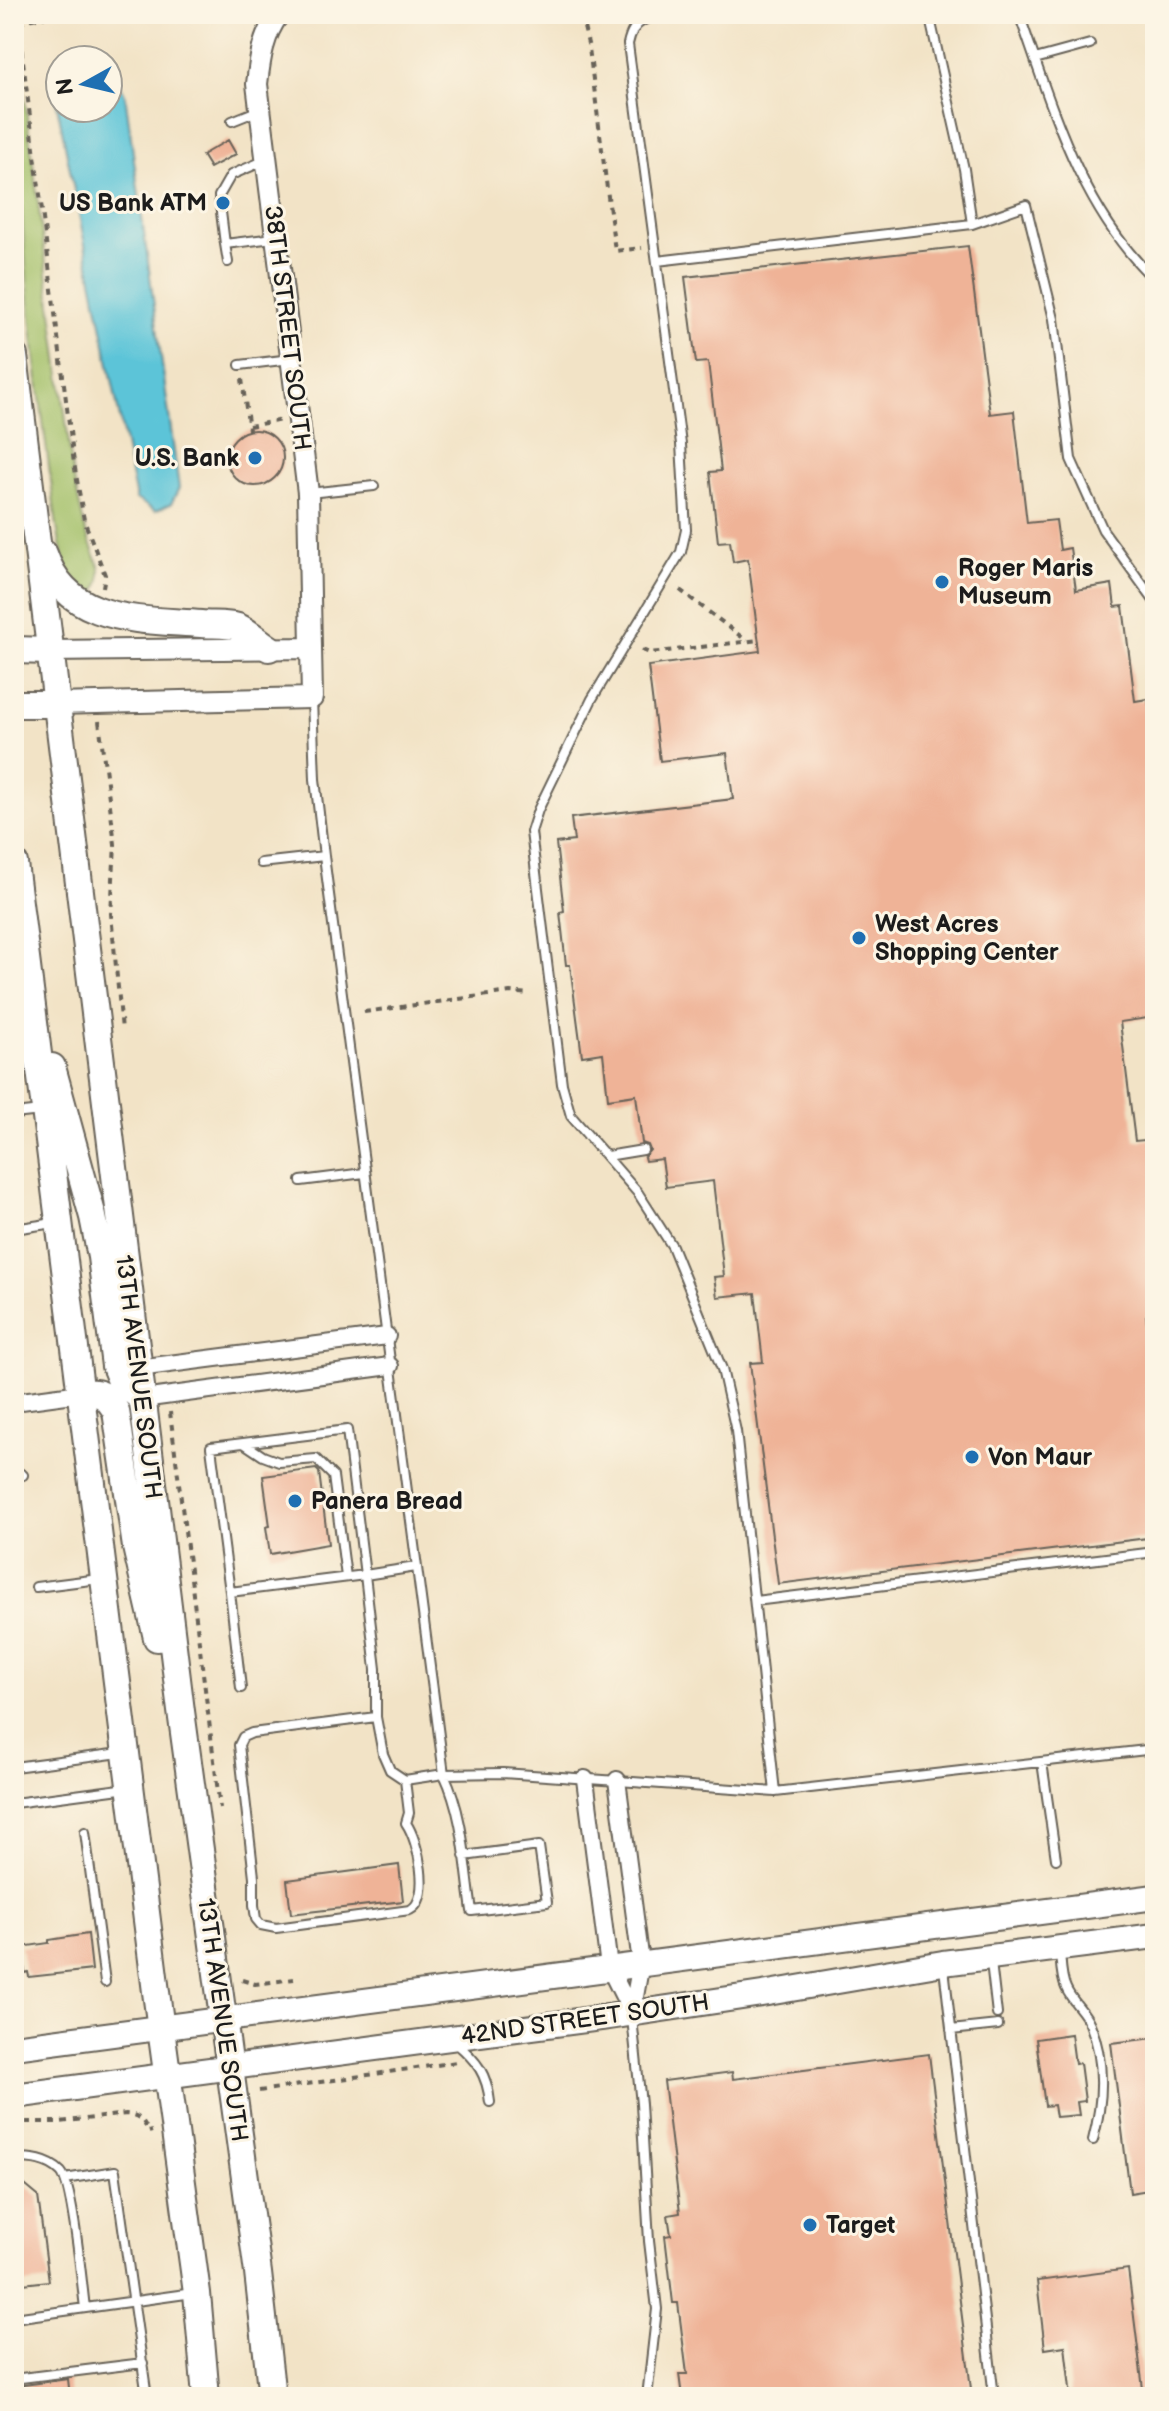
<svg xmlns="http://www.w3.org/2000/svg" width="1169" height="2411" font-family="'Balsamiq Sans',sans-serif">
  <rect width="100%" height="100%" fill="#fcf5e5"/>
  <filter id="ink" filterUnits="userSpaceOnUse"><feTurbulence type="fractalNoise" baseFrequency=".0125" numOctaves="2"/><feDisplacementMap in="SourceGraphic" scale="16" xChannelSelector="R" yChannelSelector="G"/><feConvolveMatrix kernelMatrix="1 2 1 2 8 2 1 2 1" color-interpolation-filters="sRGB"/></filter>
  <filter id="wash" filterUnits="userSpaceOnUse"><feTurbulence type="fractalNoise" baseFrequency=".006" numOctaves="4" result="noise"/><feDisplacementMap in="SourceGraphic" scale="32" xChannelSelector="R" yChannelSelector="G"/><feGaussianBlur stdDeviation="1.8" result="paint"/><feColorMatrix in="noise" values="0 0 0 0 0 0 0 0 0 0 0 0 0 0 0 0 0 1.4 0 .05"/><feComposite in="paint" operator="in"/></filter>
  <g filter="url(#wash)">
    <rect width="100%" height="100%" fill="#f2e3c6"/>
    <path fill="#a2bf67" stroke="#5f6e42" stroke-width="2" d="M14 14 73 476 86 533 100 568V581L95 593C89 589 78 585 74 580 58 562 54 499 50 474 29 322 14 168 14 14Z"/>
    <path fill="#5cc4d8" stroke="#3c707a" stroke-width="2" d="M108 77 118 80 125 94 179 488 171 504 155 511 136 499 56 100 60 93V108H108Z"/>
    <g id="blocks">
      <path fill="#efb397" d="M228 140 236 154 210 168 202 155Z
        M968 246 990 414 1014 411 1027 523 1056 520 1060 550 1070 548 1076 590 1112 584 1115 607 1123 606 1135 701 1148 699 1150 713 1155 712V1017L1120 1022 1135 1141 1155 1139V1315L1146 1316 1155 1390V1537L778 1584 750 1363 763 1362 755 1293 717 1297 714 1277 724 1276 713 1181 666 1187 662 1159 645 1161 644 1157 650 1150 648 1145 642 1143 636 1095 608 1099 603 1053 582 1056 570 965H566L560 912 564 911 556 843 574 841 571 818 733 799 727 753 660 761 648 666 760 651 748 559 733 562 730 541 718 542 710 472 721 471 708 362 696 363 685 277Z
        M227 458a28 28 0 1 1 56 0a28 28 0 1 1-56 0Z
        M316 1469 319 1472 328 1544 270 1554 266 1527 270 1526 263 1476Z
        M399 1865 403 1901 291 1914 287 1880Z
        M88 1934 92 1970 29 1977 28 1972 25 1973 21 1947 49 1943V1940Z
        M1071 2034 1075 2064 1080 2063 1085 2101 1077 2102 1079 2115 1056 2117 1054 2105 1045 2106 1036 2039Z
        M1155 2038V2189L1130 2193 1111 2043Z
        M929 2054 972 2397H682L679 2374H687L678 2303H673L665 2236 671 2235 668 2215 680 2213 664 2081 732 2072 733 2079Z
        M14 2176 38 2196 49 2281 14 2285Z
        M1128 2269 1144 2397H1071L1065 2346 1045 2349 1037 2281Z
        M68 2379 70 2397H14V2392L24 2385Z"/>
    </g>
  </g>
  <g filter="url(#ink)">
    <use href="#blocks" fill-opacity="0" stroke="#676258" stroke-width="2"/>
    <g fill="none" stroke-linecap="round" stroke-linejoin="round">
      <g stroke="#676258" stroke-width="12">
        <path id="service" d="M681 14C654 17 634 14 628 44L681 444 686 530 681 552 592 699 538 810 531 832 562 1084 571 1116 638 1193 672 1246 722 1369 736 1431 775 1792
          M929 14 964 169 972 224
          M1019 14C1052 107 1081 210 1155 280
          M1035 59 1090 44
          M232 121 257 111
          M225 244 219 196 231 175 266 160
          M657 261 972 224 1026 205 1054 319 1071 459 1103 530 1155 602
          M228 262 225 244 274 238
          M240 365 291 359
          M309 493 374 486
          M312 699 315 779 324 856 444 1774 503 1773 775 1792 1155 1749
          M261 863 324 856
          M14 1114 41 1111
          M607 1156 643 1150
          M301 1181 364 1173
          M14 1229 54 1223
          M347 1430 365 1575 230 1592 211 1447Z
          M245 1444 263 1456 279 1462 316 1459 333 1476 346 1577
          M14 1470 23 1475
          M416 1567 365 1575 376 1669V1717L383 1754 390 1770 405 1780 444 1774C464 1816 465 1865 472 1911L547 1902 539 1846 464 1856
          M36 1587 99 1579
          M230 1592 241 1688
          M755 1601 1155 1552
          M376 1717 252 1733 243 1737 239 1745 254 1877V1905L256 1919 261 1925 276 1928 410 1910C432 1899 418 1840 406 1823L409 1813 405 1780
          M1042 1762 1056 1859
          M14 1767 120 1753
          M14 1803 128 1788
          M85 1832 105 1982
          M1060 1952C1061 1963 1061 1978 1066 1988 1072 2002 1084 2010 1090 2024 1106 2062 1103 2102 1093 2140
          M991 1962 997 2014
          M944 1968 994 2397
          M632 2018 641 2104 649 2241 657 2309 647 2397
          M951 2030 998 2025
          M456 2043C477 2061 487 2074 490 2102
          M14 2158C31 2158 48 2159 61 2172 73 2185 82 2285 85 2308
          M65 2179 115 2171 147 2397
          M14 2318 193 2293
          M14 2385 21 2378 143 2363"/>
      </g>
      <g stroke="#676258" stroke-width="20">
        <path id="minor" d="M138 1368 387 1336
          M142 1399 390 1366
          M14 1402 81 1393
          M585 1779 609 1967 632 2013
          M617 1780 641 1963 632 2013"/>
      </g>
      <g stroke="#676258" stroke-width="24">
        <path id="tertiary" d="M49 651 311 648
          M55 704 312 698 308 493 257 84C260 58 263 35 279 14"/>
      </g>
      <g stroke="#676258" stroke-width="28">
        <path id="secondary" d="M14 2047 1155 1897
          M14 2096 608 2017 762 1994 943 1963 1155 1936"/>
      </g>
      <g stroke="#676258" stroke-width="30">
        <path id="primary" d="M14 356 181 1711 258 2273 272 2397
          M44 554C67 624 140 619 201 624 212 625 227 624 238 627 248 631 259 642 269 648
          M14 650 49 651
          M14 704H55
          M14 863 156 1992 197 2293 206 2397
          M52 1067 93 1217 101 1257 115 1366 121 1381 142 1399
          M81 1393C100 1391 106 1394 116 1411L136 1547 157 1638"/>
      </g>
      <path stroke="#676258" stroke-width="4" stroke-dasharray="6 6" stroke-linecap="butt" d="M17 14 74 463 84 520 105 575 103 587
        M541 14 572 18 583 23 589 48 615 251 642 248
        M19 22 55 14
        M242 379 249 430
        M249 426 282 420
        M680 590 747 641
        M642 650 650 653 759 640
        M99 721 115 844 111 914 122 1030
        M14 744 22 743
        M364 1012 510 992 529 994
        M170 1412 220 1808
        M242 1980 255 1984 294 1979
        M259 2091 457 2062
        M14 2122H60L126 2114C139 2115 144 2120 148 2132L152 2131"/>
      <use href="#service" stroke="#fff" stroke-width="8"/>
      <use href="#minor" stroke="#fff" stroke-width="16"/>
      <use href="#tertiary" stroke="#fff" stroke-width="20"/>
      <use href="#secondary" stroke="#fff" stroke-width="24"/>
      <use href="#primary" stroke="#fff" stroke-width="26"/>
    </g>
  </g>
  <g fill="#1f6fb2" stroke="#fcf5e5" stroke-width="3">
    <circle cx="223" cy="203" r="8"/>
    <circle cx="255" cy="458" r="8"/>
    <circle cx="942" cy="582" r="8"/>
    <circle cx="859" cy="938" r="8"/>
    <circle cx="972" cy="1457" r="8"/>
    <circle cx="295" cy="1501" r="8"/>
    <circle cx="810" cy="2225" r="8"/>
  </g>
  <g text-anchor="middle" stroke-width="6" stroke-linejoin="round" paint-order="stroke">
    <g font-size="24" font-weight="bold" fill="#1c1c1c" stroke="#fcf5e5" text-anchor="start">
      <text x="207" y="211" text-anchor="end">US Bank ATM</text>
      <text x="239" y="466" text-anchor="end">U.S. Bank</text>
      <text x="958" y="576">Roger Maris<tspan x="958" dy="28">Museum</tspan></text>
      <text x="875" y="932">West Acres<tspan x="875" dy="28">Shopping Center</tspan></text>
      <text x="988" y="1465">Von Maur</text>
      <text x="311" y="1509">Panera Bread</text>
      <text x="826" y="2233">Target</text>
    </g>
    <g font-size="24" fill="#1c1c1c" stroke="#fcf5e5">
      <text transform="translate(288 328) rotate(83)" y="8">38TH STREET SOUTH</text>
      <text transform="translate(139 1377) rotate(83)" y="8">13TH AVENUE SOUTH</text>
      <text transform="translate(585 2019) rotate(-8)" y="8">42ND STREET SOUTH</text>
      <text transform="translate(223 2020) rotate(82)" y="8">13TH AVENUE SOUTH</text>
    </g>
  </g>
  <rect width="1169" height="2411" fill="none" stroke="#fcf5e5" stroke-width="48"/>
  <g transform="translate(84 84) rotate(262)"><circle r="38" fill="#fcf5e5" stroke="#a29e95" stroke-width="2"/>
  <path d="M0-6L14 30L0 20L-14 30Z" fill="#1f6fb2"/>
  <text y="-12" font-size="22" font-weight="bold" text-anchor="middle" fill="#1c1c1c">N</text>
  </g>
</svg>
